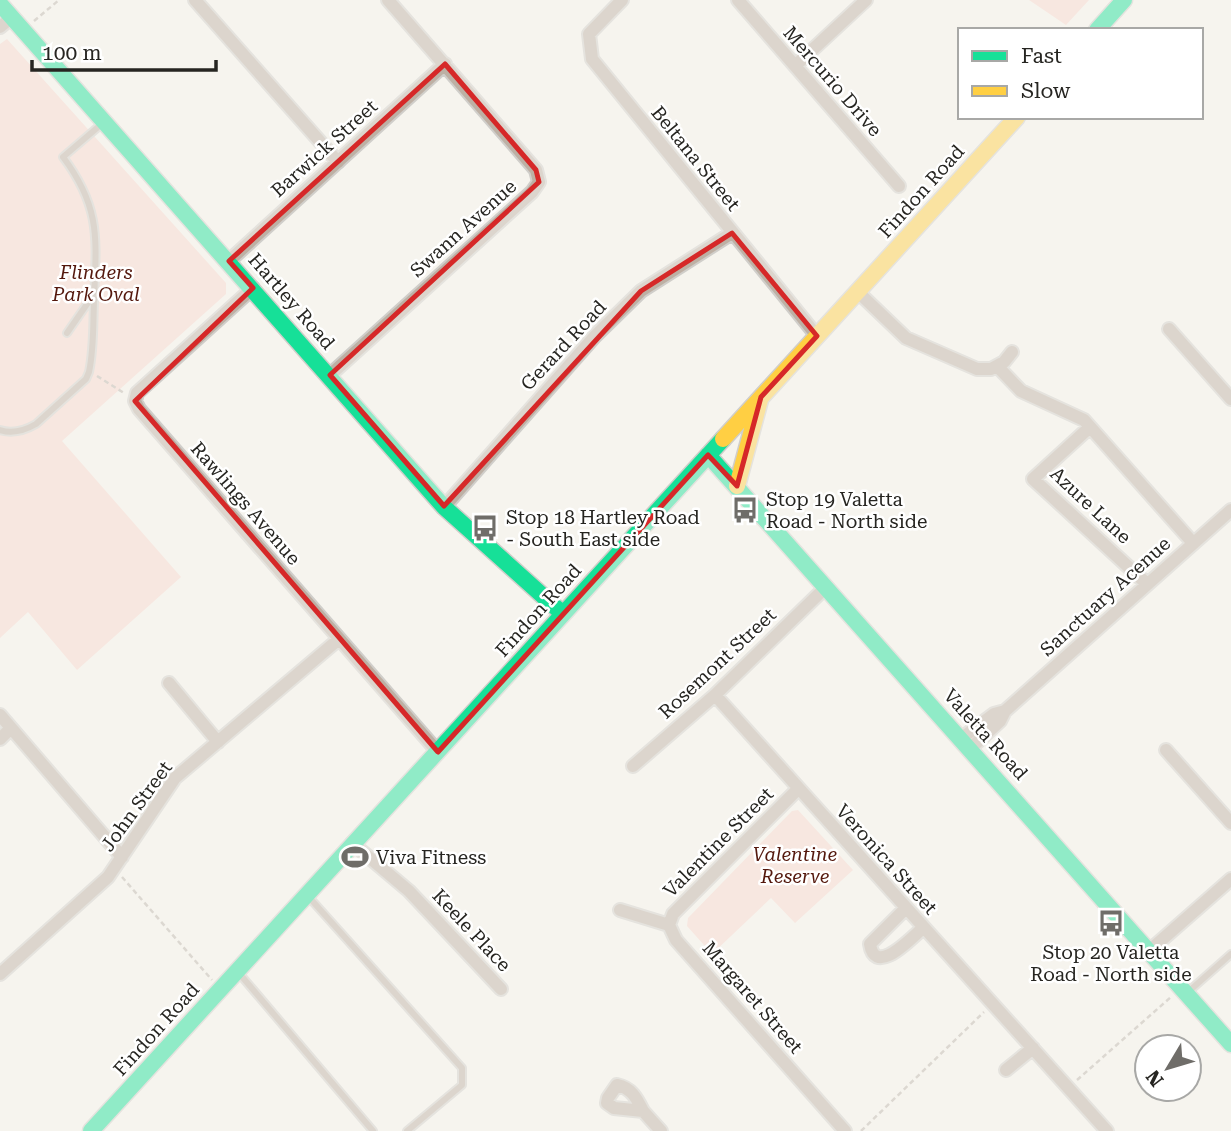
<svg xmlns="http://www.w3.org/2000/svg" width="1231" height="1131" font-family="'Roboto Serif',serif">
  <rect width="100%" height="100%" fill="#f6f4ee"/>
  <path fill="#f9d7ce" d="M1029 0H1089L1066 25Z
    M7 39 226 283V294L62 441 181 577 77 670 28 612 0 638V44Z
    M798 810 853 870 795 923 771 898 712 954 687 926 688 918 792 811Z"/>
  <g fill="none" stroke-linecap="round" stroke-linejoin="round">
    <g stroke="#d0ceca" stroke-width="10">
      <path id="lane" d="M67 333 94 294
        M0 430C13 434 24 431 36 424L86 379 89 372C94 349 93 325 94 301 96 241 102 209 63 157L104 122
        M307 895 462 1068V1085L407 1131
        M238 972 373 1131
        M1188 992 1231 954"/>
    </g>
    <g stroke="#d0ceca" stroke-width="16">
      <path id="street" d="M195 0 338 162
        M622 0 589 34 592 59 817 336
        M738 0 899 186
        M0 27 12 17
        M795 66 866 0
        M229 261 445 64
        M253 288 137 393 135 401 139 409 438 752
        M858 292 906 338 977 369H991L1004 362 1012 352
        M1169 329 1231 399
        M997 366 1021 391 1084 420 1193 543
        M330 375 532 192 539 182 536 170 388 0
        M1090 427 1033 479 1147 584
        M444 507 595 336 641 291 732 233
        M169 683 218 742
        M715 695 1107 1131
        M0 715 122 857
        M962 738 994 714 1005 711
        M0 739 11 728
        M971 748 1000 721 1005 711 1231 510
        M1166 750 1231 823
        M633 766 715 695 826 587
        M352 843 409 891 501 989
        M906 908 870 944C875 978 912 937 923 928
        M620 910 669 925 676 940 845 1131
        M669 925 673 914 798 789
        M1149 951 1231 879
        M0 974 108 877 175 778 339 639
        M1006 1070 1033 1048
        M617 1085C632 1088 637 1099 643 1111L614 1108 607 1103 608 1098Z
        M643 1111 661 1131"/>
    </g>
    <g stroke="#d0ceca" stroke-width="19">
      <path id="fast" d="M0 4 444 507 563 614
        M1097 30 1124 0
        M708 455 1231 1044
        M91 1131 723 439"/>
    </g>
    <g stroke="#d0ceca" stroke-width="19">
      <path id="slow" d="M723 439 1017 117
        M737 486 760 400"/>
    </g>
    <path stroke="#bdb5ad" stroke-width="2.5" stroke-dasharray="5 3.5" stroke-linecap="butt" d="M34 21 59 0
      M97 376 124 393
      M122 877 212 980
      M1077 1080 1171 997
      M861 1131 984 1012"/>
    <use href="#lane" stroke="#bdb0a4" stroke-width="6"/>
    <use href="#street" stroke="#bdb0a4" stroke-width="12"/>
    <use href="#fast" stroke="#16e098" stroke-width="16"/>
    <use href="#slow" stroke="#ffcf43" stroke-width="16"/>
  </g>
  <path d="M0 0H1231V1131H0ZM445 64 536 170 539 182 330 375 444 506 641 291 732 233 817 336 761 397 737 486 708 455 438 752 135 401 253 288 229 261Z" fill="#f6f4ee" fill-opacity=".55" fill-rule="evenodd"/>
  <path fill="none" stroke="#d62828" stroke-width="5" stroke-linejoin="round" d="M445 64 536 170 539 182 330 375 444 506 641 291 732 233 817 336 761 397 737 486 708 455 438 752 135 401 253 288 229 261Z"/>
  <defs>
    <g id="bus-bare" transform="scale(2.1)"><path d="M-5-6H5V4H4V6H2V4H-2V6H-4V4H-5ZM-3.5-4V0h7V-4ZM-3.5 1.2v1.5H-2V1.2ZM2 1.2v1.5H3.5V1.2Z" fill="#6f6d69" stroke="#fff" stroke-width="2.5" paint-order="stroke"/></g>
    <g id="stadium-bare" transform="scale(2.1)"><path d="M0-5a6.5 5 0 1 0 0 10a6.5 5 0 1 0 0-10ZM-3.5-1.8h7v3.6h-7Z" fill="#6f6d69" stroke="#fff" stroke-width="2.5" paint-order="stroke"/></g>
  </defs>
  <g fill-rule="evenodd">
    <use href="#bus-bare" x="745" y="510"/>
    <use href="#bus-bare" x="485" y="528"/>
    <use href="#stadium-bare" x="355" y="857"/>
    <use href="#bus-bare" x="1111" y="923"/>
  </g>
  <g text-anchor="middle" stroke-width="5" stroke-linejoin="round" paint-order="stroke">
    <g font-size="19" fill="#262521" stroke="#fff">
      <text transform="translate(833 81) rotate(49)" y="7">Mercurio Drive</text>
      <text transform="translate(324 148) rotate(-42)" y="7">Barwick Street</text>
      <text transform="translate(696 158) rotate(51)" y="7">Beltana Street</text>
      <text transform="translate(921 191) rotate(-48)" y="7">Findon Road</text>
      <text transform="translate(463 228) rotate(-42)" y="7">Swann Avenue</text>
      <text transform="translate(292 301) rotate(49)" y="7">Hartley Road</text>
      <text transform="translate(563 345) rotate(-47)" y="7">Gerard Road</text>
      <text transform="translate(246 503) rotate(49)" y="7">Rawlings Avenue</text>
      <text transform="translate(1091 505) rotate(43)" y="7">Azure Lane</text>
      <text transform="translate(1105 596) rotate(-42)" y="7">Sanctuary Acenue</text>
      <text transform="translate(538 610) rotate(-48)" y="7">Findon Road</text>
      <text transform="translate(717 663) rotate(-43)" y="7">Rosemont Street</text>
      <text transform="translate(986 734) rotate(48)" y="7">Valetta Road</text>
      <text transform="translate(136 806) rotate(-54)" y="7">John Street</text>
      <text transform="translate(718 842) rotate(-45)" y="7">Valentine Street</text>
      <text transform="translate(887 859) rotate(48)" y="7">Veronica Street</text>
      <text transform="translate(472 930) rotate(47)" y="7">Keele Place</text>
      <text transform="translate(753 997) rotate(49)" y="7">Margaret Street</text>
      <text transform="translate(156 1029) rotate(-48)" y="7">Findon Road</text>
    </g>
    <g font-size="19" font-style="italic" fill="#54180d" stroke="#fff">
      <text x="96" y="279">Flinders<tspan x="96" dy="22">Park Oval</tspan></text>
      <text x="795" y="861">Valentine<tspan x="795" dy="22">Reserve</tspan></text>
    </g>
    <g font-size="19" fill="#262521" stroke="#fff" text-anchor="start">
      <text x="766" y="506">Stop 19 Valetta<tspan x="766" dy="22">Road - North side</tspan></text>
      <text x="506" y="524">Stop 18 Hartley Road<tspan x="506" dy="22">- South East side</tspan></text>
      <text x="376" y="864">Viva Fitness</text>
      <text x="1111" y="959" text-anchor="middle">Stop 20 Valetta<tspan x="1111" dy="22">Road - North side</tspan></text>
    </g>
  </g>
  <rect x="958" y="28" width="245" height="91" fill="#ffffff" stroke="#a8a8a6" stroke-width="2"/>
  <rect x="972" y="51" width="35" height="10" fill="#16e098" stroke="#a8a8a6" stroke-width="2"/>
  <text x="1021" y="63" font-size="21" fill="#262521">Fast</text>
  <rect x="972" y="86" width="35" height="10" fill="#ffcf43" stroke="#a8a8a6" stroke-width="2"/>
  <text x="1021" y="98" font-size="21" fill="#262521">Slow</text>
  <g transform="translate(1168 1068) rotate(232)"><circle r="33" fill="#ffffff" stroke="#a8a8a6" stroke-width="2"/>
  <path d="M0-5L12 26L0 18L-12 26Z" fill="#6f6d69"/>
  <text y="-10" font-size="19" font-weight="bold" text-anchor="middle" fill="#262521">N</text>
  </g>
  <path d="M32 60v10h184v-10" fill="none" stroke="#262521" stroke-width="3.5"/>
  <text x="42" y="60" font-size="21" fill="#262521" stroke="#ffffff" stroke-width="5" paint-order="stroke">100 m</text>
</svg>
